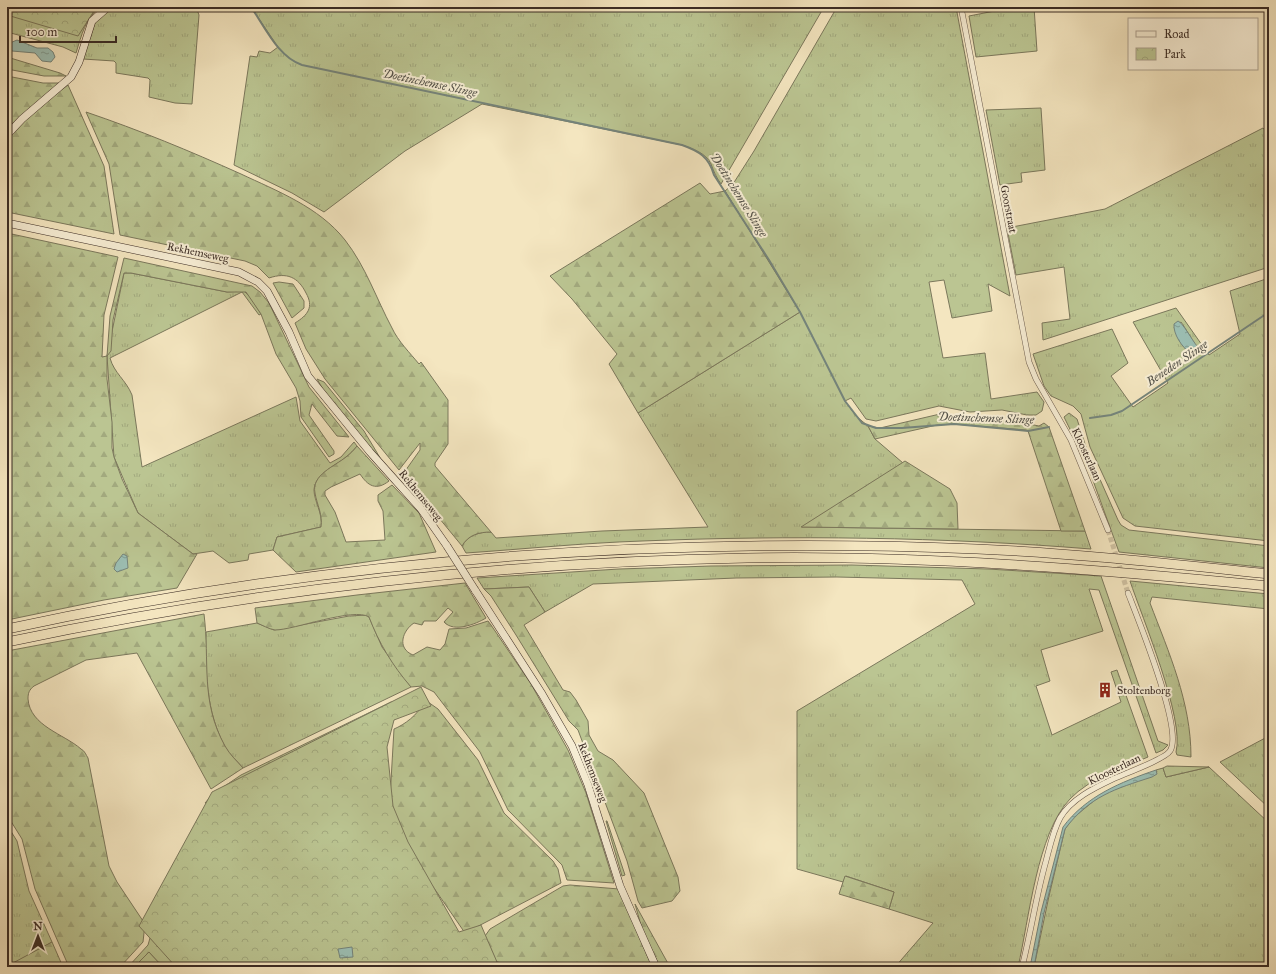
<svg xmlns="http://www.w3.org/2000/svg" width="1276" height="974" font-family="'IM FELL Great Primer',serif">
  <defs>
    <pattern id="grass-tufts" width="24" height="20" patternUnits="userSpaceOnUse"><rect width="24" height="20" fill="#bbc592"/><path d="M3 7l-1-3M5 7V3M7 7l1-3M15 17l-1-3M17 17v-4M19 17l1-3" fill="none" stroke="#a2a97e"/></pattern>
    <pattern id="forest-firs" width="22" height="20" patternUnits="userSpaceOnUse"><rect width="22" height="20" fill="#bbc592"/><path d="M5 1l3.5 6h-7zM16 11l3.5 6h-7z" fill="#a2a97e"/></pattern>
    <pattern id="park-crowns" width="20" height="18" patternUnits="userSpaceOnUse"><rect width="20" height="18" fill="#bbc592"/><path d="M2 6a3 3 0 1 1 6 0M12 15a3 3 0 1 1 6 0" fill="none" stroke="#a2a97e"/></pattern>
    <pattern id="water-ripples" width="26" height="14" patternUnits="userSpaceOnUse"><rect width="26" height="14" fill="#9cbfb4"/><path d="M2 4q2-2 4 0t4 0M15 11q2-2 4 0t4 0" fill="none" stroke="#809b92"/></pattern>
  </defs>
  <rect width="100%" height="100%" fill="#f4e6c0"/>
  <filter id="stains"><feTurbulence type="fractalNoise" baseFrequency=".005" numOctaves="4"/><feColorMatrix values="0 0 0 0 .2 0 0 0 0 .09 0 0 0 0 .02 0 0 0 .5 -.17"/></filter>
  <radialGradient id="worn" r=".72"><stop offset=".6" stop-color="#630" stop-opacity="0"/><stop offset="1" stop-color="#630" stop-opacity=".3"/></radialGradient>
  <path fill="url(#grass-tufts)" stroke="#7b785c" fill-rule="evenodd" d="M7 7H100C85 19 82 34 76 53L63 47 7 32Z
    M111 7H196L199 15 192 104 175 103 149 97 150 80 148 78 116 73V63L114 61 83 59 96 20Z
    M251 7H824L721 184C716 177 714 172 711 164 706 153 693 149 682 145L482 104 405 151 324 212 292 193 234 165 250 56 257 57 259 51 270 53 278 47Z
    M837 7H956L1010 296 988 284 992 311 952 318 944 280 929 282 943 358 985 353 991 399 1037 392 1044 402 1042 411 1036 415H1027L1002 410 970 412 939 406 876 421 866 419 851 398 845 401 856 416 868 426 875 439 903 463 802 527 1085 531 1091 549C942 537 791 535 642 541 583 543 525 549 466 553L462 546C468 535 479 532 491 532L496 538 602 531 708 527 638 413 800 312 725 191 733 184 754 151Z
    M1015 7H1034L1037 51 976 57 969 16Z
    M1041 108 1045 170 1021 173 1022 182 1000 185 986 110Z
    M1263 128 1269 135V267L1043 340 1042 323 1070 319 1064 267 1016 275 1007 228 1105 209Z
    M124 273H131L227 292 244 291 251 298 261 314 259 315 242 292 110 358C114 373 126 380 132 395L142 467 296 397 300 421 330 463 341 457 354 442 357 446C354 450 350 454 346 457 336 466 315 473 314 490 314 501 323 513 321 527L277 537 273 550 249 554 248 560 229 563 213 551 193 554 138 513 114 457 107 356Z
    M1269 278V541L1135 526 1123 518 1090 447 1081 414 1073 406 1051 396 1044 386 1033 354 1112 329 1128 363 1111 376 1133 407 1168 383 1133 322 1176 308 1209 355 1240 334 1230 291ZM1181 322C1184 326 1197 347 1197 351L1186 350 1174 327Z
    M1069 413 1077 419 1087 450 1118 520 1121 525 1129 530 1269 546V568L1119 552 1087 464 1064 417Z
    M852 565 988 569 1101 576 1158 741 1168 745 1163 750 1156 753 1099 590 1089 589 1103 631 1041 650 1050 681 1036 686 1052 735 1121 702 1111 672 1117 670 1148 757C1122 768 1090 778 1070 799 1037 833 1029 920 1018 967H895L933 923 889 909 894 892 846 876 843 882 797 869V711L975 604 962 580 837 577 736 578 593 584 545 612 529 587 484 589 477 578 619 569 711 566Z
    M1130 581 1269 594V609L1152 597 1150 603C1169 653 1191 702 1191 757L1177 755 1176 752C1185 719 1142 617 1130 581Z
    M367 615 369 617 382 647 411 687 243 768C237 761 230 755 225 747 206 711 205 672 206 632L257 623 274 630 349 616Z
    M1269 736V808L1220 762Z
    M1209 767 1269 823V967H1034L1049 896 1065 829 1073 818 1101 795 1157 772 1156 770 1163 768 1166 777Z
    M606 821H607L625 875 622 876Z
    M7 825 17 841 29 891 52 942 7 967Z
    M149 952 163 967H134Z"/>
  <path fill="url(#forest-firs)" stroke="#7b785c" d="M7 57 60 73 66 76H44L7 69Z
    M7 76 43 83H61L7 128Z
    M68 85 104 166 114 234 7 212V138L37 108Z
    M86 112C139 130 190 151 241 174 277 191 319 207 345 240 366 267 376 298 392 328 398 341 410 353 419 364L421 362 448 400V444L435 463V466L491 532C479 532 468 535 462 546L403 474 420 450V443L399 470 325 379 306 349 295 323C308 315 314 307 306 293 298 277 287 272 269 278L257 266 245 261 120 235 109 164Z
    M700 183 710 194 725 191 800 312 638 413 609 364 617 354 572 299 550 276Z
    M7 233 118 257 104 315 102 357 107 356 110 316 124 258 252 286 260 292 269 303 309 387 349 437 337 436 312 404 309 415 334 451V454L329 457 301 417 300 401 296 388 276 354 261 314 246 292H227L131 273H124L113 320 111 351 107 356V379L112 422V448L114 457 122 479 138 513 193 554H197L177 588 104 600 7 620Z
    M279 282 293 284 304 301V308L292 318 273 283Z
    M317 379 324 382 364 431 382 461 328 398Z
    M940 414 968 419 998 418 1039 426 1044 423 1049 427 1085 531H1061L1028 431 1026 430 954 424 937 425 875 439 868 426 880 428Z
    M357 446 389 481C376 491 368 486 360 474L331 487 325 491V495L335 512 346 542 385 540 383 511 378 501V495L392 485 419 513 436 552 296 572 273 550 277 537 321 527C323 515 317 505 315 493 311 475 335 466 346 457 350 454 354 450 357 446Z
    M905 461 950 489 957 503 958 529 801 527Z
    M465 583 486 618C476 624 454 633 444 622L453 612 448 608 436 621H424L422 625 414 623C403 630 396 648 413 655L427 647 440 650 445 644 449 629 466 628 488 621 491 625 531 684 568 750 586 793 614 883 567 880 562 865 508 810 480 752 434 692 422 686 411 687C392 665 379 643 369 617 354 607 294 630 275 630 269 629 262 625 257 623L255 608 357 595Z
    M529 587 545 612 524 625 563 690 570 692 576 700 588 721 589 735 598 751 613 760 644 793 678 877 680 891 672 901 642 908 638 901 627 861 578 730 569 721 516 635 491 596 484 589Z
    M204 614C210 662 200 701 225 746 230 755 237 761 243 768L211 789 137 653 86 660 34 686C29 690 28 693 28 699 30 726 64 734 81 749 85 751 86 755 88 758L109 866 117 882 145 924 143 942 120 967H69L35 889 22 839 7 815V651Z
    M391 702H428L438 709 478 760 504 813 553 861 558 869 561 883 465 933 407 849 390 798 394 729C404 725 419 714 422 704L228 812 205 803 213 794 241 775Z
    M1167 766 1209 767 1166 777 1163 768Z
    M845 876 894 892 889 909 839 894Z
    M570 885 619 889 652 967H507L497 963 485 936 490 929 563 886Z
    M635 904 670 967H660L642 929Z
    M150 938 179 967H163L149 952 134 967H128L148 945Z
    M52 942 63 967H7L11 964Z"/>
  <path fill="url(#park-crowns)" stroke="#7b785c" d="M7 7H99L94 11 78 36 7 15Z
    M421 687 431 706 394 720 387 747 393 806 408 842 459 932 481 925 497 962 526 967H176L139 926 212 792Z"/>
  <path fill="url(#water-ripples)" stroke="#75847b" d="M17 40 37 48H48L53 52 55 57 51 62 42 61 35 53 12 51 9 47 10 43Z
    M1178 321C1183 323 1192 340 1197 346L1198 348 1195 352 1190 353C1182 347 1173 334 1174 324Z
    M123 554 127 556 128 568 117 572 114 569 116 563Z
    M1156 770 1157 774 1152 777C1115 789 1090 796 1065 829L1044 913 1034 967H1030L1041 912 1063 827C1086 796 1121 782 1156 770Z
    M352 947 353 957 340 958 338 949Z"/>
  <g fill="none" stroke-linecap="round" stroke-linejoin="round">
    <path stroke="#75847b" stroke-width="2" d="M251 7C265 27 278 57 302 65L682 145C699 151 709 157 714 175L769 260 800 312 845 401 862 423 876 428H902L954 424 1028 431 1049 427
      M1090 418 1111 415 1122 411 1269 312"/>
    <path stroke="#cfc1a1" stroke-width="5" stroke-dasharray="5 2.5" stroke-linecap="butt" d="M1108 530 1128 593"/>
    <g stroke="#695a4c" stroke-width="6">
      <path id="street" d="M961 7 1029 362 1036 379 1071 440 1108 530
        M1022 967C1031 932 1036 896 1046 861 1050 846 1053 831 1060 818 1071 799 1094 788 1113 779 1124 774 1165 759 1170 751 1184 731 1138 619 1128 593"/>
    </g>
    <g stroke="#3b2c25" stroke-width="8">
      <path id="secondary" d="M7 135 22 119 71 77 79 62 92 21 108 7
        M7 223 239 272 258 282 267 291 289 332 308 376 370 452 421 509 447 546
        M475 590 542 694 572 746 588 785 620 886 656 967"/>
    </g>
    <g stroke="#3b2c25" stroke-width="10">
      <path id="highway" d="M7 629C324 560 653 536 977 549 1075 553 1172 564 1269 574
        M7 642C250 591 499 562 747 558 922 555 1095 569 1269 586"/>
    </g>
    <use href="#street" stroke="#f8efd6" stroke-width="5"/>
    <use href="#secondary" stroke="#f8efd6" stroke-width="7"/>
    <use href="#highway" stroke="#f4e6c0" stroke-width="9"/>
    <g stroke="#3b2c25" stroke-width="8" stroke-linecap="butt">
      <path id="secondary-bridge" d="M447 546 475 590"/>
    </g>
    <use href="#secondary-bridge" stroke="#f8efd6" stroke-width="7"/>
  </g>
  <defs>
    <g id="building-bare" transform="scale(1.2)"><path d="M-4-6H4V6H1V3H-1V6H-4ZM-2.5-4.3h1.7v1.8h-1.7ZM.8-4.3h1.7v1.8H.8ZM-2.5-1h1.7V.8h-1.7ZM.8-1h1.7V.8H.8Z" fill="#8f2418" stroke="#f8efd6" stroke-width="2.5" paint-order="stroke"/></g>
  </defs>
  <g fill-rule="evenodd">
    <use href="#building-bare" x="1105" y="690"/>
  </g>
  <g text-anchor="middle" stroke-width="4" stroke-linejoin="round" paint-order="stroke">
    <g font-size="11" fill="#3b2c25" stroke="#f8efd6">
      <text transform="translate(1009 209) rotate(79)" y="4">Goorstraat</text>
      <text transform="translate(198 252) rotate(12)" y="4">Rekhemseweg</text>
      <text transform="translate(1087 454) rotate(65)" y="4">Kloosterlaan</text>
      <text transform="translate(421 495) rotate(51)" y="4">Rekhemseweg</text>
      <text transform="translate(1114 769) rotate(-26)" y="4">Kloosterlaan</text>
      <text transform="translate(593 772) rotate(69)" y="4">Rekhemseweg</text>
    </g>
    <g font-size="11" fill="#3b2c25" stroke="#f8efd6" text-anchor="start">
      <text x="1117" y="694">Stoltenborg</text>
    </g>
    <g font-size="12" font-style="italic" fill="#535149" stroke="#f8efd6">
      <text transform="translate(430 83) rotate(12)" y="4">Doetinchemse Slinge</text>
      <text transform="translate(739 195) rotate(58)" y="4">Doetinchemse Slinge</text>
      <text transform="translate(1177 363) rotate(-34)" y="4">Beneden Slinge</text>
      <text transform="translate(986 418) rotate(2)" y="4">Doetinchemse Slinge</text>
    </g>
  </g>
  <rect width="1276" height="974" fill="none" stroke="#f4e6c0" stroke-width="24"/>
  <rect x="8" y="8" width="1260" height="958" fill="none" stroke="#3b2c25" stroke-width="2"/>
  <rect x="12" y="12" width="1252" height="950" fill="none" stroke="#3b2c25"/>
  <rect x="1128" y="18" width="130" height="52" fill="#f8efd6" stroke="#aca18f"/>
  <rect x="1136" y="31" width="20" height="6" fill="#f8efd6" stroke="#aca18f"/>
  <text x="1164" y="38" font-size="12" fill="#3b2c25">Road</text>
  <rect x="1136" y="48" width="20" height="12" fill="url(#park-crowns)" stroke="#aca18f"/>
  <text x="1164" y="58" font-size="12" fill="#3b2c25">Park</text>
  <g transform="translate(38 936)" stroke="#f8efd6" stroke-width="3" paint-order="stroke">
  <path d="M0-3L7 15L0 10L-7 15Z" fill="#3b2c25"/>
  <text y="-6" font-size="11" font-weight="bold" text-anchor="middle" fill="#3b2c25">N</text>
  </g>
  <path d="M20 36v6h96v-6" fill="none" stroke="#3b2c25" stroke-width="2"/>
  <text x="26" y="36" font-size="12" fill="#3b2c25" stroke="#f8efd6" stroke-width="3" paint-order="stroke">100 m</text>
  <rect width="100%" height="100%" filter="url(#stains)"/>
  <rect width="100%" height="100%" fill="url(#worn)"/>
</svg>
